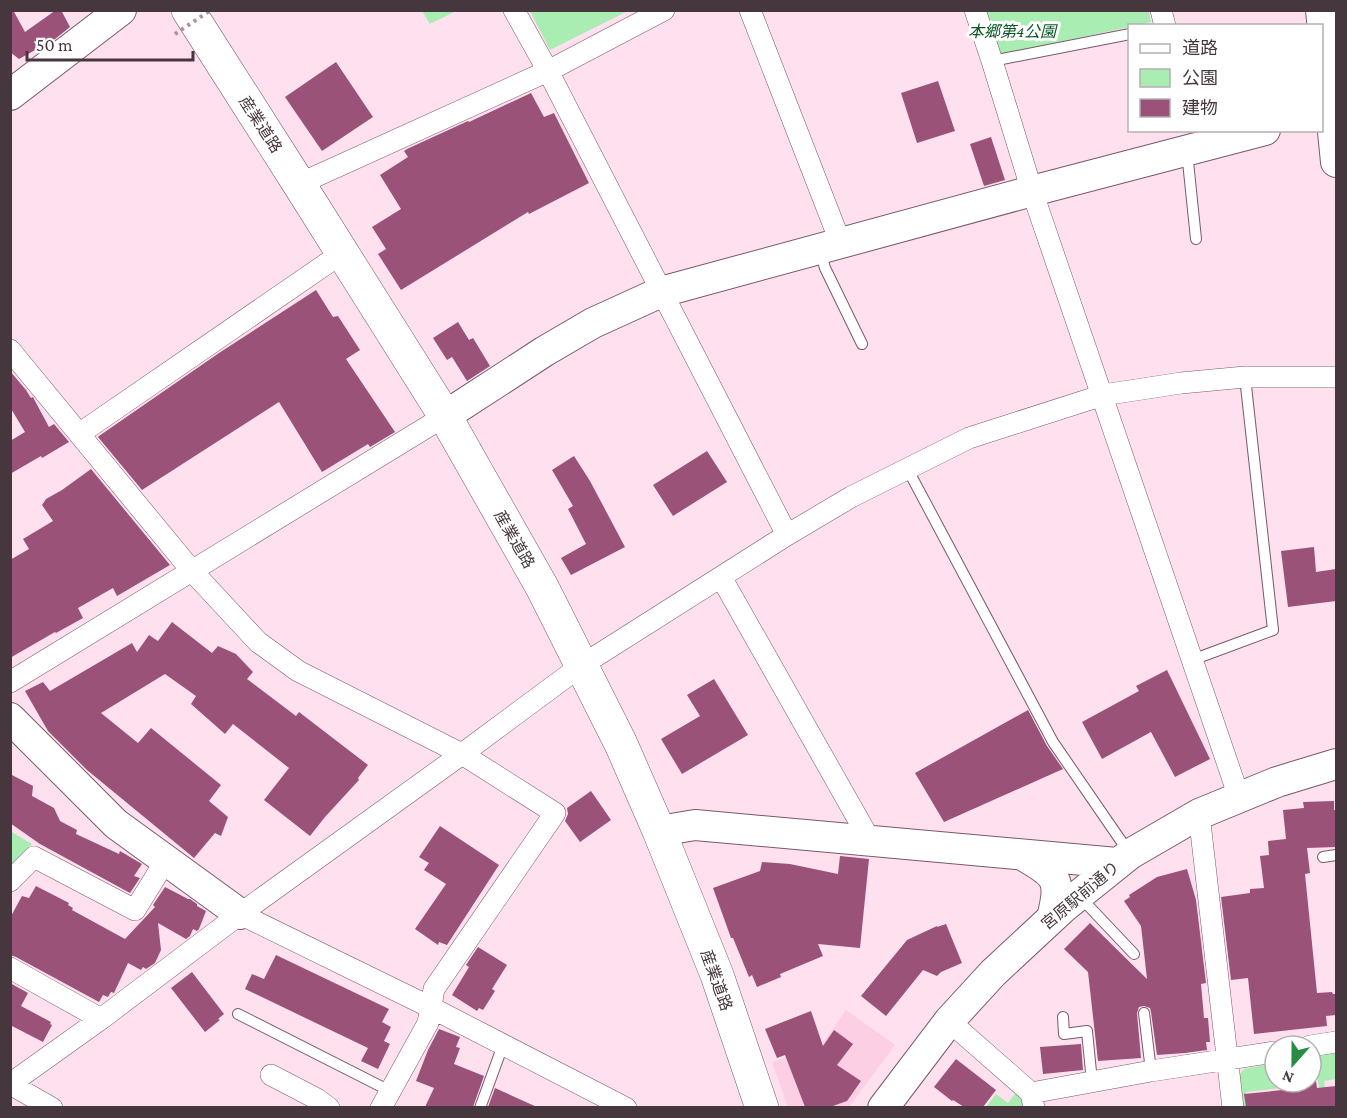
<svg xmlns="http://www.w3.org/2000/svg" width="1347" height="1118" font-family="'Crimson Pro','Noto Sans JP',serif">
  <rect width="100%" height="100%" fill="#fee0ee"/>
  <path fill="#fccfe4" d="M846 1010 895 1045 849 1107H788L772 1062 821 1046Z"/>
  <path fill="#a9edb3" d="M422 11H456L430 24Z
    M530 11H628L550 50Z
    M983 11H1149L1151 22 1130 26 1129 27 998 55Z
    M10 831 32 844 11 866H10Z
    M1336 1051V1079L1324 1081 1328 1105 1322 1106 1314 1055Z
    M1275 1063V1082H1282V1088L1246 1092 1247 1107H1241L1238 1076 1244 1069Z
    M1017 1091 1023 1098 1025 1107H986L996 1094 1008 1103Z"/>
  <path fill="#9a5279" d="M10 10H13L25 32 56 10H61L70 27 55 39 19 59 10 52Z
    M336 62 373 117 322 151 285 97Z
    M938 81 955 131 917 143 901 93Z
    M531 93 544 117 554 113 589 183 529 214 528 212 401 290 378 254 386 249 372 227 401 209 380 175 408 157 404 151 407 149 468 121 469 122Z
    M991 137 1005 180 984 186 970 144Z
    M316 290 333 317 338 316 360 350 346 359 395 432 370 447 368 444 322 472 279 402 142 490 98 437 99 436 219 353Z
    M458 322 469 340 473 338 490 366 467 381 452 357 447 360 433 338Z
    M10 371 26 390 31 398 33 397 35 401 49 427 54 424 69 442 42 458 41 456 10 474V441L25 432 10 407Z
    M707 451 727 482 673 516 653 485Z
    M574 456 590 481 625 547 571 575 561 558 586 544 568 509 573 506 552 470Z
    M91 469 170 565 117 596 113 588 78 608 83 618 56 633 55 632 10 658V560L29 549 23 539 53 521 42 505 46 499 62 490Z
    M1314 547 1316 572 1336 569V601L1288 607 1281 551Z
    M172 622 212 653 218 646 236 654 253 672 247 679 296 716 299 712 368 765 358 778 359 780 325 817 310 836 264 800 289 768 233 724 225 734 191 704 196 696 165 674 101 713 138 743 151 728 221 785 209 801 228 817 221 836 215 833 194 858 87 770 48 731 25 691 43 682 50 691 132 643 137 652 149 635 158 641Z
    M1167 670 1210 759 1175 777 1151 732 1102 759 1082 722 1139 691 1136 686Z
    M714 679 748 735 682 774 661 739 700 716 687 695Z
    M1028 710 1047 746 1063 769 944 822 915 773Z
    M10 774 33 786 32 796 54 808 60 821 77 830 76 834 119 854 120 851 142 864 134 876 140 878 130 893 40 844 10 823Z
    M591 791 611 820 580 842 565 821 568 814 567 808Z
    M1334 801V810H1336V847L1307 848 1310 873 1305 874 1317 993 1332 992 1333 994H1336V1015L1326 1016 1327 1026 1254 1034 1248 978 1231 980 1221 897 1250 893V889L1264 888 1260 856 1269 855 1268 841 1286 839 1283 810 1304 808 1303 802Z
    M440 826 499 865 447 945 439 942 438 945 415 929 446 884 424 870 429 863 419 857Z
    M840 856 869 859 860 948 818 944 823 956 780 974 781 977 757 987 752 975 749 977 733 938H731L713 888 760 871 762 862 790 864 838 874Z
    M1187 869 1196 900 1206 983 1201 984 1204 1018H1208L1210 1042H1206L1207 1050 1185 1053 1157 1055 1151 1012 1150 1008 1144 1006 1139 1007 1137 1013 1141 1058 1098 1061 1088 972 1064 949 1090 923 1147 979 1141 926 1124 901 1130 897 1129 895 1157 877Z
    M36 886 69 903 68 905 73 908 72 910 125 939 155 907 153 905 165 887 188 899H190L197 904V906L206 911 199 929 197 931 193 929 190 936 186 939 158 923 161 950 155 963 146 969 143 967 141 970 128 963 114 993 111 992 108 997 103 995 99 1002 16 957 10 955V918L22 896 29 898Z
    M946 924 962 963 941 972 937 976 923 970 886 1016 861 996 907 940 937 926V927Z
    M478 947 507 965 492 989 495 991 483 1010 479 1008 477 1011 452 995 469 967 466 965Z
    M276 955 389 1009 382 1022 391 1027 384 1041 390 1044 378 1069 361 1061 368 1048 245 989 252 974 264 979Z
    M192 972 224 1014 218 1019 220 1020 205 1032 171 988Z
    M10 983 28 993 21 1006 51 1022 50 1024 52 1025 43 1042 10 1025Z
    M811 1011 823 1046 834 1030 853 1044 837 1065 861 1081 847 1101 830 1107H805L785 1055 777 1058 765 1029Z
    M439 1029 460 1037 456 1047 460 1048 454 1064 484 1076 473 1107H425L434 1088 416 1081 428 1050Z
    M1081 1044 1083 1070 1043 1074 1040 1047Z
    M956 1059 996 1090 983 1107H964L953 1100 952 1101 934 1087Z
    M1316 1081 1317 1088 1336 1086V1107H1246L1244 1094 1293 1089 1292 1084Z
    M495 1088 537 1107H488Z"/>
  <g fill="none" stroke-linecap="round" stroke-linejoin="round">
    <g stroke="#795969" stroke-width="12">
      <path id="lane" d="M992 61 1130 34
        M1187 152 1196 239
        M820 250 825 268 862 344
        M907 468 1053 742 1130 854
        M1192 660 1273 630 1245 377
        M1323 857 1336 855
        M1081 898 1134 954
        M1144 1013 1151 1071
        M238 1014 390 1091
        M1063 1017 1064 1034 1087 1031 1092 1082
        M480 1108 503 1045"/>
    </g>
    <g stroke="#795969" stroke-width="22">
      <path id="street" d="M514 10 548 71 787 535
        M750 10 841 244
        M975 10 992 61 1032 191 1239 797
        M1161 10 1165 26
        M299 184 548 71 664 10
        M10 350 192 571 258 642 298 671 462 754 555 813 434 989 428 1023 381 1108
        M79 434 342 253
        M721 577 871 842
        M10 682 445 416
        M1199 814 1233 1108
        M10 881 34 857 135 910 166 860
        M240 914 430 1007 626 1108
        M10 968 101 1019
        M949 1021 1031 1093 1034 1108
        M1310 1046 1336 1042
        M271 1075 317 1099 329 1108
        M1031 1093 1151 1071 1275 1052
        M52 1108 10 1084 101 1019 240 914 462 754 582 665 787 535 851 497 969 438 1103 395 1181 383 1245 377H1336"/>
    </g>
    <g stroke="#795969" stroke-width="32">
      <path id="secondary" d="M1321 10 1336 162
        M10 95 121 10
        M445 416 545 351 593 323 661 292 1032 191 1265 130
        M10 718 116 824 240 914
        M659 831 695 825 1117 863
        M1024 856C1057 875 1062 879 1052 918
        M883 1108 949 1021 993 973 1064 907 1130 854 1199 814 1277 782 1336 764"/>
    </g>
    <g stroke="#795969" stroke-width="34">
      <path id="primary" d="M188 10 299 184 445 416 542 587 621 744 659 831 717 975 762 1108"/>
    </g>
    <use href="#lane" stroke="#fff" stroke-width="10"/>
    <use href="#street" stroke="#fff" stroke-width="21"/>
    <use href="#secondary" stroke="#fff" stroke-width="30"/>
    <use href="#primary" stroke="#fff" stroke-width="33"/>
    <path stroke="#a9929d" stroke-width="4" stroke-dasharray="3 4.5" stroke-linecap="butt" d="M175 34 211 10"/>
  </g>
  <g text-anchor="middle" stroke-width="6" stroke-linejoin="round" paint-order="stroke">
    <g font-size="16" font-style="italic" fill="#095722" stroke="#fff">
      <text x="1012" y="37">本郷第4公園</text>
    </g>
    <g font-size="16" fill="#46373e" stroke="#fff">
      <text transform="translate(261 124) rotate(57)" y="6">産業道路</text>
      <text transform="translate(515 539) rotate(60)" y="6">産業道路</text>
      <text transform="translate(1080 895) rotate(-40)" y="6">宮原駅前通り</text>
      <text transform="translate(717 980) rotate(70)" y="6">産業道路</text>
    </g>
  </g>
  <rect width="1347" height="1118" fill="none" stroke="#46373e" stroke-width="24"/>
  <rect x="1128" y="24" width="195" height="108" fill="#ffffff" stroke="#b5afb2" stroke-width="1.5"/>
  <rect x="1140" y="44" width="30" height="9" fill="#ffffff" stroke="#b5afb2" stroke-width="1.5"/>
  <text x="1182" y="54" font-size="18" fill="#46373e">道路</text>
  <rect x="1140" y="69" width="30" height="18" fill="#a9edb3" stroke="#b5afb2" stroke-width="1.5"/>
  <text x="1182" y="84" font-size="18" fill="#46373e">公園</text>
  <rect x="1140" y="99" width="30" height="18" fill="#9a5279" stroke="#b5afb2" stroke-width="1.5"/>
  <text x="1182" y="114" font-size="18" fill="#46373e">建物</text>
  <g transform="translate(1293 1064) rotate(201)"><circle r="28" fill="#ffffff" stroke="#b5afb2" stroke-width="1.5"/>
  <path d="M0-4.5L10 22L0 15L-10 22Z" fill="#288d43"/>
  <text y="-9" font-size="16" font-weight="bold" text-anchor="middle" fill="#46373e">N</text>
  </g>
  <path d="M27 51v9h166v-9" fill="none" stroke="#46373e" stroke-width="3"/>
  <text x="36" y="51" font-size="18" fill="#46373e" stroke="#ffffff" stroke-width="4.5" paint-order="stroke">50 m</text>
</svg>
